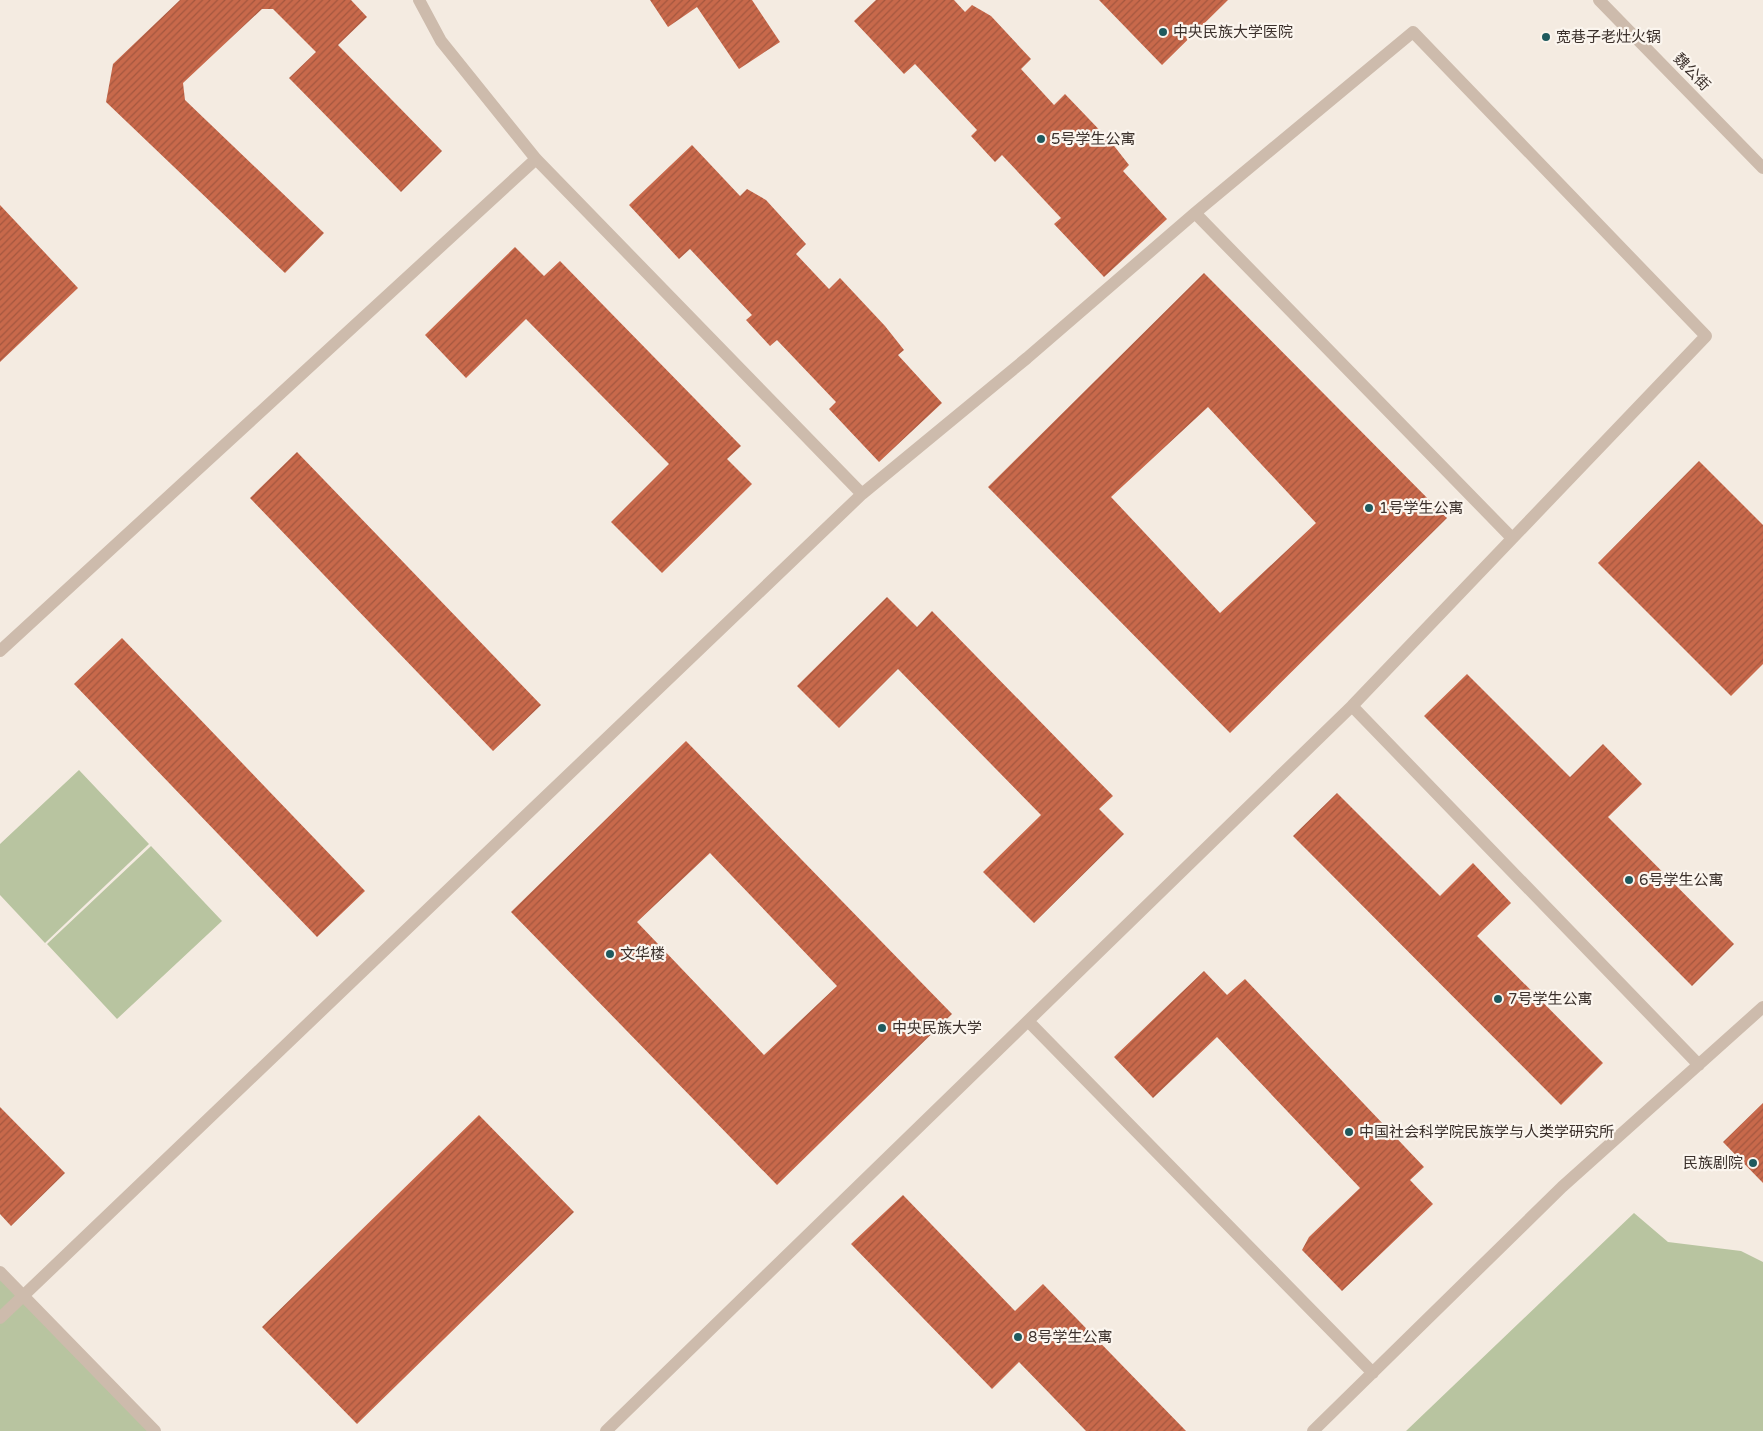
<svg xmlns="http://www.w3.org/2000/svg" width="1763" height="1431" font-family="'Varela Round','Noto Sans SC',sans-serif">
  <defs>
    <pattern id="building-hatch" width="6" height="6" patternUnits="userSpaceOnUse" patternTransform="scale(1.25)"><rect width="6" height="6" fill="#c8694b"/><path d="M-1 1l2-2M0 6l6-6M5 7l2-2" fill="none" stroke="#a4573f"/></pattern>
  </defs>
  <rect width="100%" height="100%" fill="#f4ebe1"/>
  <path fill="#b8c4a0" d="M79 770 149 844 45 943 0 895V844Z
    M151 846 222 921 117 1019 47 944Z
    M1634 1213 1668 1242 1741 1251 1763 1262V1431H1406Z
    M0 1273 156 1431H0Z"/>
  <path fill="url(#building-hatch)" fill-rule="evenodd" d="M180 0H351L367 17 338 45 442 151 401 192 289 78 316 52 273 9H262L183 83 185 100 324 233 285 273 106 102 113 64Z
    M650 0H752L780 42 739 69 697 7 668 27Z
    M876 0H954L965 12 972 5 991 16 1031 59 1021 69 1054 105 1065 94 1111 142 1129 165 1123 171 1167 219 1104 277 1054 224 1061 218 1002 155 995 162 971 136 977 130 915 64 904 74 854 21Z
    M1099 0H1228L1162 65Z
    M692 145 740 196 747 189 766 200 806 244 796 254 829 289 840 278 885 326 904 350 898 355 942 403 879 462 829 409 836 402 777 340 770 346 746 320 752 315 690 249 679 259 629 205Z
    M0 205 78 288 0 362Z
    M515 247 544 276 560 261 741 446 727 459 752 484 662 573 611 522 669 464 526 319 466 378 425 335Z
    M1204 273 1447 518 1230 733 988 487ZM1208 407 1316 523 1220 613 1111 497Z
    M297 452 541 705 493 751 250 498Z
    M1699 461 1763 525V664L1731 696 1598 563Z
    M887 597 917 627 932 611 1113 796 1099 809 1124 834 1034 923 983 872 1041 815 898 669 839 728 797 686Z
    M122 638 365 891 317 937 74 684Z
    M1467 674 1570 777 1603 744 1642 784 1608 817 1734 944 1692 986 1424 716Z
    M686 741 952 1014 777 1185 511 912ZM710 853 837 986 764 1055 637 922Z
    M1337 793 1440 896 1473 863 1511 903 1477 936 1603 1063 1561 1105 1293 836Z
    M1204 971 1227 995 1245 979 1424 1167 1410 1180 1433 1204 1342 1291 1302 1250 1309 1237 1360 1188 1217 1037 1153 1098 1114 1057Z
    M1763 1103V1183L1723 1142Z
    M0 1107 65 1173 11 1226 0 1214Z
    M479 1115 574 1212 357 1424 262 1327Z
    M903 1195 1015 1311 1043 1284 1186 1431H1086L1019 1362 992 1389 851 1244Z"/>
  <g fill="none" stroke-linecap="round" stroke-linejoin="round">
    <path stroke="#cdbbac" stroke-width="12" d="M419 0 441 41 536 159 862 494
      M1599 0 1763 168
      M1195 213 1512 538
      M0 651 536 159
      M1352 706 1699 1065
      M1028 1021 1373 1373
      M0 1272 155 1431
      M0 1318 862 494 1027 358 1195 213 1413 32 1706 336 1352 706 606 1431
      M1313 1431 1562 1187 1763 1007"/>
  </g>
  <g fill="#1f5a5e" stroke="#fbf5ee" stroke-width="2">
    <circle cx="1163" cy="32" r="5"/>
    <circle cx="1546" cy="37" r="5"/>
    <circle cx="1041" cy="139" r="5"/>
    <circle cx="1369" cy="508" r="5"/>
    <circle cx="1629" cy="880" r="5"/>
    <circle cx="610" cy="954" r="5"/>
    <circle cx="1498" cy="999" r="5"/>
    <circle cx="882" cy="1028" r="5"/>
    <circle cx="1349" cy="1132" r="5"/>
    <circle cx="1753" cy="1163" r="5"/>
    <circle cx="1018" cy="1337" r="5"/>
  </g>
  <g text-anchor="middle" stroke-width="4.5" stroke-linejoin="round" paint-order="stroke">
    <g font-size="15" fill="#3b302b" stroke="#fbf5ee" text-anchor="start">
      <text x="1173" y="37">中央民族大学医院</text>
      <text x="1556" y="42">宽巷子老灶火锅</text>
      <text x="1051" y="144">5号学生公寓</text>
      <text x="1379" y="513">1号学生公寓</text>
      <text x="1639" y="885">6号学生公寓</text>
      <text x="620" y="959">文华楼</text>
      <text x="1508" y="1004">7号学生公寓</text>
      <text x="892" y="1033">中央民族大学</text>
      <text x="1359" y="1137">中国社会科学院民族学与人类学研究所</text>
      <text x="1743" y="1168" text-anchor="end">民族剧院</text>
      <text x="1028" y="1342">8号学生公寓</text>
    </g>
    <g font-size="15" fill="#3b302b" stroke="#fbf5ee">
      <text transform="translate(1692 72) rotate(46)" y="5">魏公街</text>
    </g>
  </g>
</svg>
